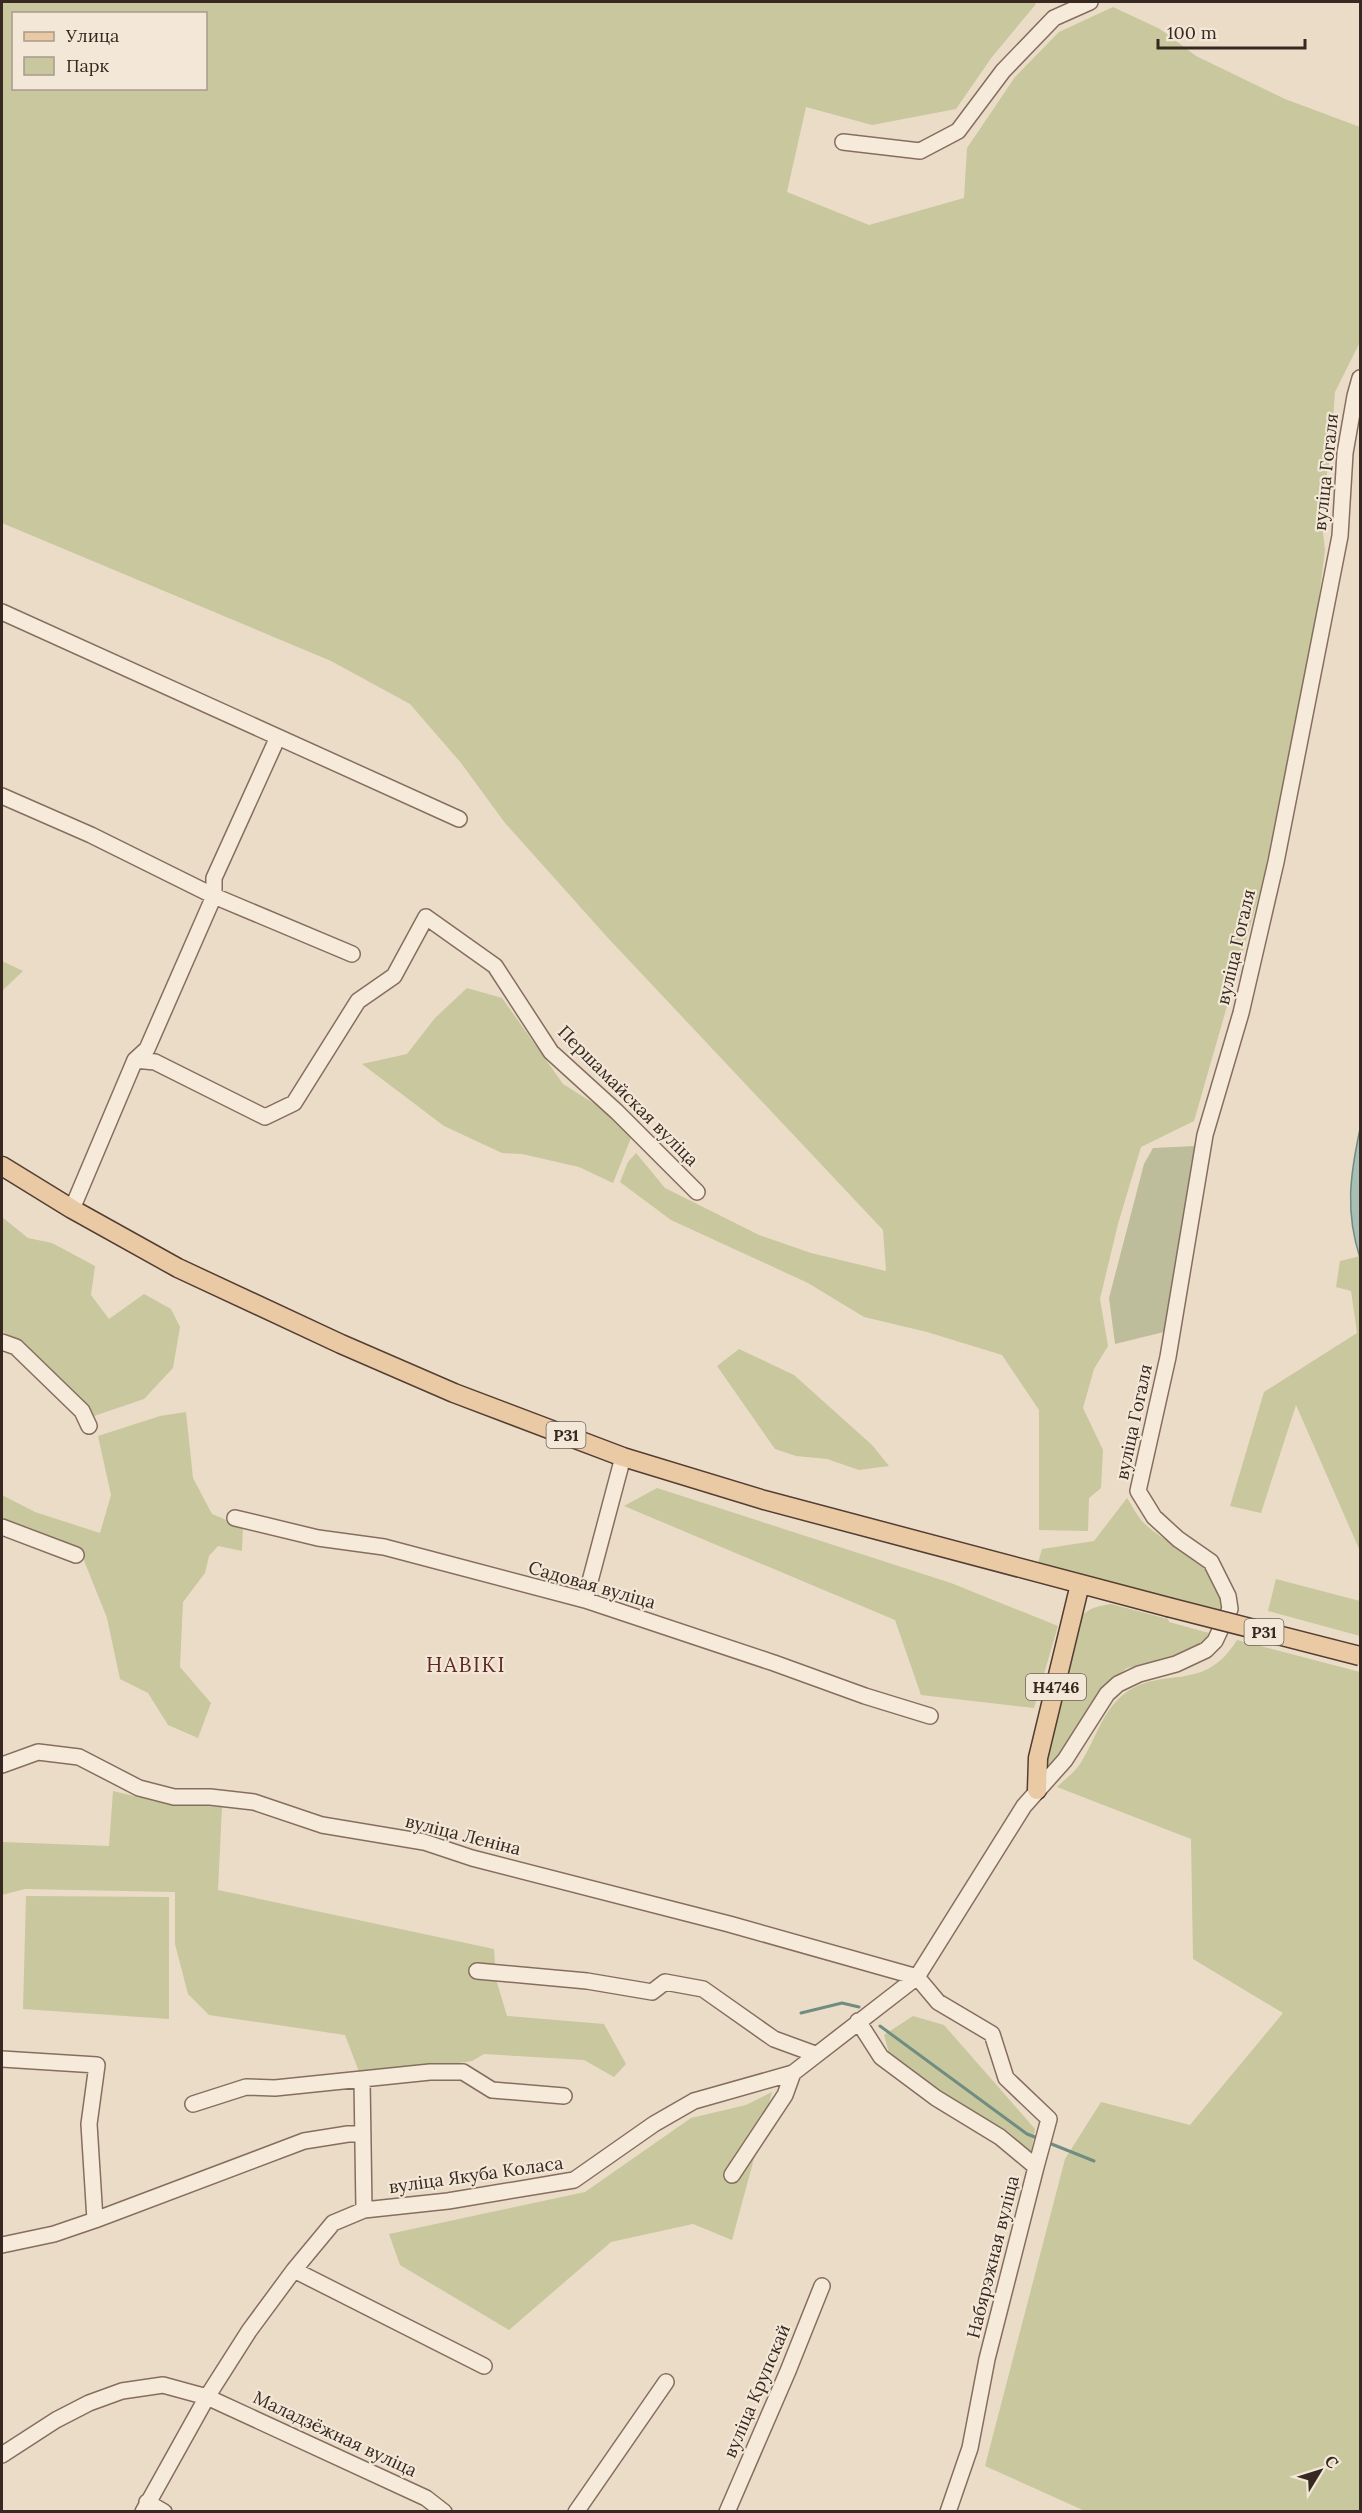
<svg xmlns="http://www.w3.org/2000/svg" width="1362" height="2513" font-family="Lora,serif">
  <rect width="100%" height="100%" fill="#ebdcc8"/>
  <path fill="#c8c79d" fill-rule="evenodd" d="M2 2H1035L1036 4 992 57 956 109 872 125 806 107 787 192 869 225 964 198 967 148 1015 77 1059 32 1113 7 1160 29 1196 56 1285 99 1360 127V342L1335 392 1330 459 1320 507 1325 550 1317 614 1263 881 1194 1121 1141 1147 1118 1224 1100 1299 1108 1346 1094 1369 1083 1408 1103 1450 1101 1488 1089 1498 1088 1531 1039 1530V1410L1002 1355 927 1332 864 1317 808 1283 671 1220 620 1182 628 1162 636 1153 665 1188 759 1235 811 1253 886 1271 883 1230 608 938 505 823 461 763 410 704 331 661 2 523ZM14 14H206V88H14Z
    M2 961 23 971 2 991Z
    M467 988 502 998 563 1084 606 1111 631 1138 613 1183 579 1167 522 1154 502 1153 444 1126 362 1064 407 1054 435 1018Z
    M2 1217 28 1238 52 1243 95 1266 91 1295 109 1319 144 1294 171 1309 180 1327 173 1368 144 1399 94 1416 20 1342 2 1331Z
    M1360 1256V1551L1296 1405 1261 1513 1230 1506 1264 1392 1357 1333 1351 1291 1336 1287 1340 1261Z
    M739 1349 794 1375 872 1445 889 1466 859 1470 827 1459 796 1456 775 1449 717 1366Z
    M186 1412 193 1478 212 1514 243 1527 242 1551 218 1546 209 1556 205 1573 183 1602 180 1667 211 1703 198 1738 168 1725 148 1693 120 1679 107 1618 81 1553 29 1532 2 1517V1495L35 1512 100 1533 111 1495 98 1436 160 1416Z
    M657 1488 951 1583 1058 1626 1034 1708 921 1695 895 1620 624 1506Z
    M1127 1498C1133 1507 1138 1518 1146 1525 1174 1550 1224 1566 1221 1610L1038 1563 1042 1549 1094 1541Z
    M1276 1579 1360 1601V1636L1268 1611Z
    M1111 1604 1168 1619 1169 1622 1209 1633 1203 1644 1180 1655 1127 1668 1108 1682 1060 1761 1050 1766 1045 1761 1079 1618C1089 1608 1097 1606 1111 1604Z
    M1237 1640 1360 1672V2511H1085L985 2466 1065 2159 1101 2102 1190 2125 1283 2013 1193 1959 1191 1839 1057 1787C1064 1780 1074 1773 1080 1764 1095 1741 1102 1711 1124 1694 1164 1664 1203 1695 1237 1640Z
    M113 1791 167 1804 222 1807 218 1890 494 1949 496 1979 507 2016 604 2024 626 2064 614 2077 584 2060 484 2054 472 2061 361 2077 345 2035 209 2015 188 1994 175 1944V1892L25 1889 2 1895V1842L109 1846Z
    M26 1896 169 1897V2019L23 2009Z
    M913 2016 944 2025 1035 2129 1031 2153 1008 2131 942 2095 889 2053 884 2035Z
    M772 2092 732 2240 693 2224 611 2242 509 2330 400 2265 389 2234 585 2192 691 2118 746 2105Z"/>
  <path fill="#bebd9b" d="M1195 1146 1164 1332 1115 1344 1109 1298 1144 1164 1153 1148Z"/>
  <path fill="#a9bfb5" stroke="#708d82" stroke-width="1.5" d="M1360 1129V1258C1345 1211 1350 1176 1360 1129Z"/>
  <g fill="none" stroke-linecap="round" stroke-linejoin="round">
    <path stroke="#708d82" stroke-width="3" d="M801 2013 842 2003 859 2007
      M880 2026 1027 2134 1040 2139
      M1049 2143 1094 2161"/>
    <g stroke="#866e5f" stroke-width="18">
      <path id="minor" d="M843 142 920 151 958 131 1003 71 1054 18 1090 2
        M2 612 459 819
        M2 796 91 835 214 896 352 954
        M135 1060 155 1062 265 1117 294 1103 358 1001 394 976 426 917 495 966 551 1052 617 1112 697 1192
        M72 1209 135 1060 147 1049 214 896V878L277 739
        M2 1342 16 1347 82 1411 89 1426
        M235 1518 318 1538 384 1547 585 1600 774 1663 865 1696 930 1716
        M2 1527 76 1555
        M585 1600 623 1457
        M2 1765 38 1752 79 1757 139 1788 174 1797H210L254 1802 322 1825 424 1842 472 1858 729 1924 917 1977
        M477 1971 587 1981 652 1992 665 1982 703 1989 774 2039 815 2054
        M917 1977 938 2002 992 2034 1006 2078 1049 2119 1036 2167
        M858 2021 881 2057 936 2098 1000 2137 1036 2167 987 2359 970 2448 948 2512
        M2 2059 97 2065 89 2124 95 2220
        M362 2080 364 2210
        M193 2104 246 2087 275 2088 430 2072H463L492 2090 564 2096
        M732 2175 785 2095 793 2073
        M2 2245 54 2234 95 2220 304 2141 348 2134H363
        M294 2270 484 2366
        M2 2455 56 2420 89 2403 122 2391 163 2385 207 2397 426 2498 444 2512
        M147 2502 164 2512
        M143 2512 207 2397 249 2331 294 2270 333 2223 364 2210 448 2201 574 2180 654 2124 694 2101 793 2073 917 1977 1024 1806 1065 1760 1107 1694 1118 1684 1139 1674 1176 1664 1206 1650 1215 1641 1230 1609 1228 1596 1211 1562 1178 1539 1154 1517 1138 1491 1168 1357 1205 1135 1241 1013 1276 862 1340 536 1345 453 1355 396 1360 378
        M576 2512 666 2382
        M727 2512 788 2371 822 2286"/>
    </g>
    <g stroke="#543d32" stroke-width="21">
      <path id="major" d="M2 1166 72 1209 178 1268 341 1344 454 1393 623 1457 764 1500 1168 1607
        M1037 1790 1038 1758 1080 1584"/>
    </g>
    <use href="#minor" stroke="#f6eadb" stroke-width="15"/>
    <use href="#major" stroke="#eacaa4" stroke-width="18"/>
    <g stroke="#543d32" stroke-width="21" stroke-linecap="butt">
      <path id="major-bridge" d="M1168 1607 1360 1656"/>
    </g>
    <use href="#major-bridge" stroke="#eacaa4" stroke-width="18"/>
  </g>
  <g text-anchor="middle" stroke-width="4.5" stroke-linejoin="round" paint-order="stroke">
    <g fill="#f3e7d7" stroke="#6f6258" stroke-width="1.5">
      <rect x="546.5" y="1422" width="39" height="26" rx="4.5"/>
      <rect x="1244.5" y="1619" width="39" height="26" rx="4.5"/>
      <rect x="1026" y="1674" width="60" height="26" rx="4.5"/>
    </g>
    <g font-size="16" font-weight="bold" fill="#372921">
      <text x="566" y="1441">Р31</text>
      <text x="1264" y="1638">Р31</text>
      <text x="1056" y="1693">Н4746</text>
    </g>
    <g font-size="18" fill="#372921" stroke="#f3e7d7">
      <text transform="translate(1326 472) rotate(-84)" y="6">вуліца Гогаля</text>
      <text transform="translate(1236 947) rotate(-77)" y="6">вуліца Гогаля</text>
      <text transform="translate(628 1096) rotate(45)" y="6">Першамайская вуліца</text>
      <text transform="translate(1134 1422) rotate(-78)" y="6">вуліца Гогаля</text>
      <text transform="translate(592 1585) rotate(16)" y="6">Садовая вуліца</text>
      <text transform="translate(463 1835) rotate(14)" y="6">вуліца Леніна</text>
      <text transform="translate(476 2175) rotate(-8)" y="6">вуліца Якуба Коласа</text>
      <text transform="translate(993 2257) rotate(-76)" y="6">Набярэжная вуліца</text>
      <text transform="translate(757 2391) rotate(-67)" y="6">вуліца Крупскай</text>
      <text transform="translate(335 2434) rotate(25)" y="6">Маладзёжная вуліца</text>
    </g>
    <g font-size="21" letter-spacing="1.5" fill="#602824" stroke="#f3e7d7">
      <text x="466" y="1672">НАВІКІ</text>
    </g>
  </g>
  <rect width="1362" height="2513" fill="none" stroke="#372921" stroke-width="6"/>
  <rect x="12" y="12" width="195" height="78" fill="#f3e7d7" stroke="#a89b8e" stroke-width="1.5"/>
  <rect x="24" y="32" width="30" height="9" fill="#eacaa4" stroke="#a89b8e" stroke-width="1.5"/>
  <text x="66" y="42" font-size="18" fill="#372921">Улица</text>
  <rect x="24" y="57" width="30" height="18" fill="#c8c79d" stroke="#a89b8e" stroke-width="1.5"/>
  <text x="66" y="72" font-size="18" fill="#372921">Парк</text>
  <g transform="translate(1320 2471) rotate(52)" stroke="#f3e7d7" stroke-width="4.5" paint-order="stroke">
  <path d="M0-4.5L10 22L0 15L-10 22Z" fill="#372921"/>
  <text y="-9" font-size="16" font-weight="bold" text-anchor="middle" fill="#372921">С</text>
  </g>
  <path d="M1158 39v9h147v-9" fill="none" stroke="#372921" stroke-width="3"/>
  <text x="1167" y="39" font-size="18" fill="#372921" stroke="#f3e7d7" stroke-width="4.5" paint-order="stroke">100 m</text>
</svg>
